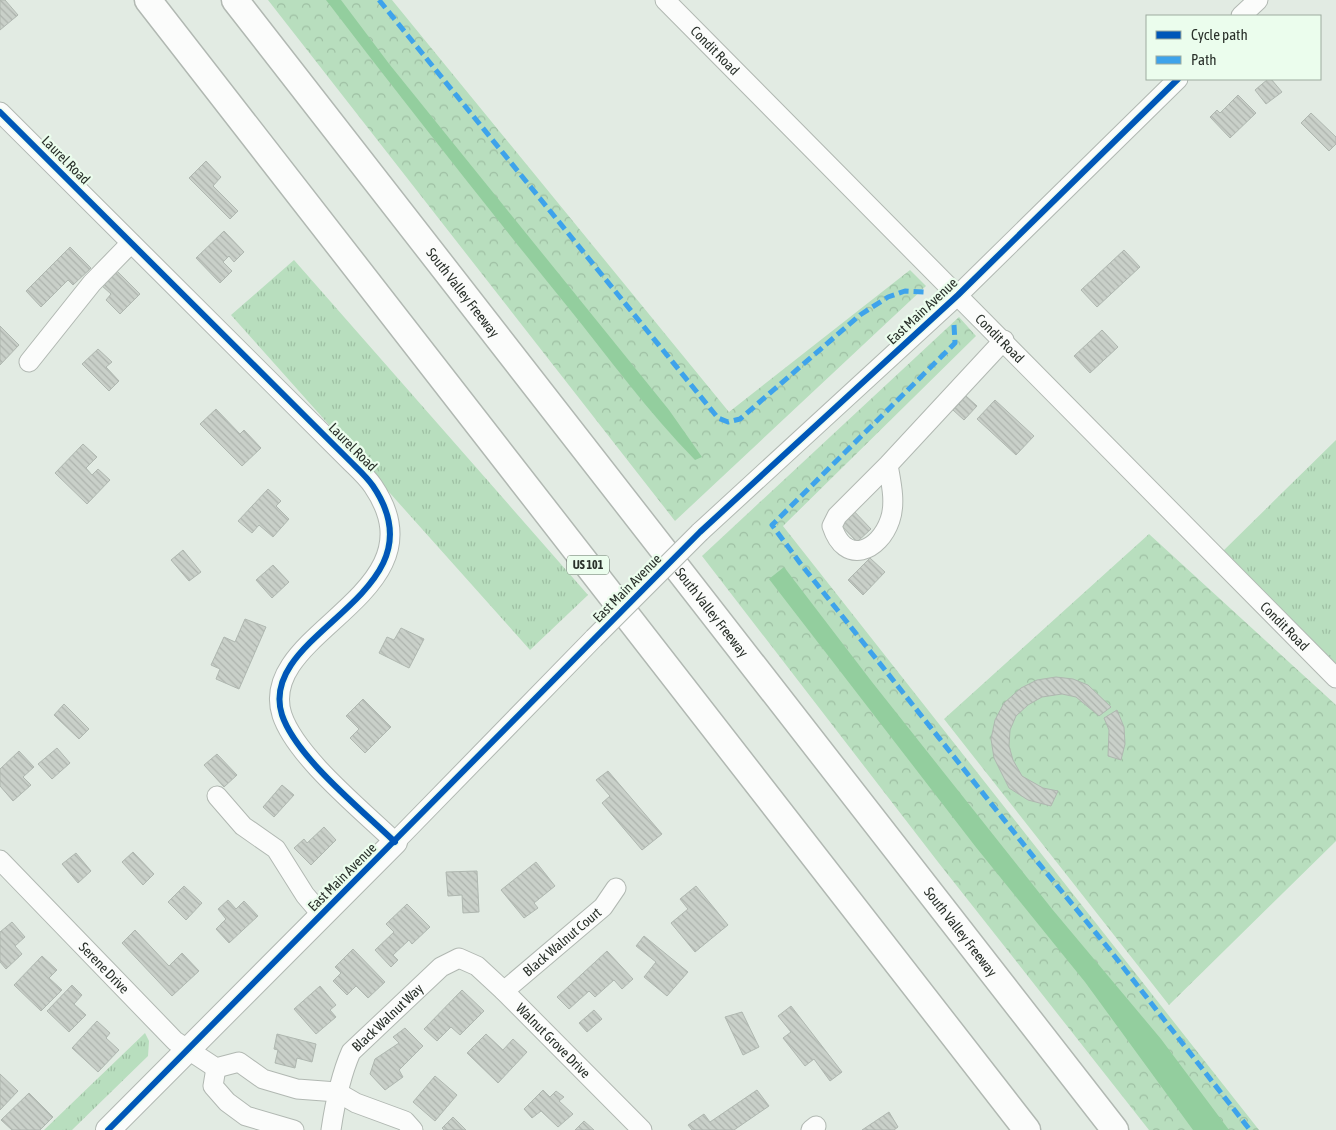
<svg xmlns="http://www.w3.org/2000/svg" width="1336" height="1130" font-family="'Asap Condensed',sans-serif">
  <defs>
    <pattern id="grass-tufts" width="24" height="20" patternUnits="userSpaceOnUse" patternTransform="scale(1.25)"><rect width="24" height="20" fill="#b8debe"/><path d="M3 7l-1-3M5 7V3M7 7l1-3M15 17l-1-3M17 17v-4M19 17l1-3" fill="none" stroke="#9ebfa3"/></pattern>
    <pattern id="park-crowns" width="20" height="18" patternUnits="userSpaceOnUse" patternTransform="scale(1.25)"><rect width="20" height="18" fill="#b8debe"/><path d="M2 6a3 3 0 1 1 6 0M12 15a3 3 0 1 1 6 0" fill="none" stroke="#9ebfa3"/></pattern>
    <pattern id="building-back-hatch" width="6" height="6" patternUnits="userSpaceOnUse" patternTransform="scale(1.25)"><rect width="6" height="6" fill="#c9d0c9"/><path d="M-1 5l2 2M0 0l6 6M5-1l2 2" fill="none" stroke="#adb3ad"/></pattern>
  </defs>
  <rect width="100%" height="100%" fill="#e2ebe3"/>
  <path fill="url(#grass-tufts)" d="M294 260 588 595 530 650 231 315Z
    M1336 440V675L1219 555Z
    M145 1033 149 1041 148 1056 72 1130H44Z"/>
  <path fill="url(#park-crowns)" d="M268 0H392L729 412 910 270 926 286 675 521Z
    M959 317 976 336 783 526 1259 1130H1149L938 862 702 556Z
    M1149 534 1336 705V841L1169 1005 944 719Z"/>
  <path fill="#93ce9e" d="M326 0H341L390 65 669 410 702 457 695 460C648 412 609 358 567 306 485 205 405 103 326 0Z
    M784 567 872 682 1052 909 1161 1039 1229 1130H1193L1085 982 975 846 769 579Z"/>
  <path fill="url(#building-back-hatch)" stroke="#afb7b0" d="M0 0H5L18 15 0 30Z
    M1268 79H1271L1282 92 1266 104 1255 90Z
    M1238 95 1256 113 1230 138 1210 117 1217 110 1220 113Z
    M1311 113 1336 137V144L1329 151 1301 123Z
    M206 161 221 177 213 186 238 211 230 219 189 178Z
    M224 231 244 252 234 262 229 256 223 262 232 271 220 283 196 258Z
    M70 247 91 268 73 285 68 280 41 307 26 291Z
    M1124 250 1140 267 1097 307 1081 290Z
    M116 270 140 294 120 314 106 300 111 294 101 285Z
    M0 326 19 345 0 365Z
    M1102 330 1118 347 1090 373 1074 356Z
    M98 349 112 362 106 367 119 381 109 391 82 364Z
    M966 396 977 406 964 420 953 410Z
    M995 400 1034 436 1016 455 977 419Z
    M216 409 240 434 244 430 261 448 242 466 200 424Z
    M83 444 97 457 86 468 92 475 98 469 110 480 87 504 55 473Z
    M268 489 281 501 276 506 289 519 273 537 259 525 252 533 238 521Z
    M851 508 871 529 857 542 837 521Z
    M183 550 201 572 189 581 171 560Z
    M870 558 885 572 863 595 848 580Z
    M273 565 289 582 272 598 256 580Z
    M245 619 266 627 239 689 216 679 220 669 211 665 224 637 235 642Z
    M401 628 424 639 409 668 379 653 387 637 394 640Z
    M1056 677 1073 679 1088 685 1111 707 1099 716 1076 697 1062 694 1042 697 1028 705 1016 716 1010 730 1009 746 1013 760 1022 776 1043 788 1058 791 1051 806 1028 800 1009 788 994 758 991 739 995 720 1004 703 1021 688 1037 680Z
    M363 699 391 727 365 753 350 738 359 729 346 716Z
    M64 704 89 729 79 739 54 715Z
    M1117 710 1124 727 1125 744 1121 760 1108 756 1109 730 1104 718Z
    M57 748 70 763 52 779 38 764Z
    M19 751 34 767 23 777 31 785 13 801 0 786V769Z
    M217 754 237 775 224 787 204 765Z
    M608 771 662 834 642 850 602 803 610 796 596 780Z
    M282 785 294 795 274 817 263 807Z
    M324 827 336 840 311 865 294 848 304 839 307 843Z
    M133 852 154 874 143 885 122 862Z
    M76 853 91 871 78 883 62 864Z
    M536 862 555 886 534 903 538 908 524 918 501 890Z
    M477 871 479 912 463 913 462 895 448 896 446 872Z
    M184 886 202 903 186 920 168 902Z
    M696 886 728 925 695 952 671 923 688 909 680 899Z
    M228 900 236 909 244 901 258 916 229 943 216 929 226 919 218 909Z
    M407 904 430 927 412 944 409 940 393 955 398 960 391 967 375 950 394 932 386 924Z
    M12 922 25 937 15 946 22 954 6 969 0 962V932Z
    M135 930 169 966 182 953 199 971 172 996 122 943Z
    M644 936 688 972 667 996 644 977 656 962 636 946Z
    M353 949 385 982 368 998 356 986 347 995 333 981 341 973 335 967Z
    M607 951 633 979 622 989 614 980 595 997 589 991 569 1009 557 997Z
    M42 956 57 970 49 978 62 990 41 1011 14 985Z
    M72 985 82 995 74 1004 86 1015 69 1032 47 1011Z
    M320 986 336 1005 330 1010 336 1017 316 1034 294 1009Z
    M462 990 484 1011 460 1035 451 1027 437 1041 424 1029Z
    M791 1006 842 1072 830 1081 814 1059 805 1066 783 1038 791 1032 778 1016Z
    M594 1010 602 1019 587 1032 579 1023Z
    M742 1012 759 1047 743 1055 725 1017Z
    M97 1021 110 1033 106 1038 119 1050 98 1072 72 1048Z
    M405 1028 423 1046 399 1070 403 1077 385 1090 370 1074 375 1059 399 1043 393 1037Z
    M277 1034 316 1044 312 1062 297 1058 295 1068 275 1063 278 1050 274 1049Z
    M486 1034 503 1050 513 1039 527 1052 498 1083 467 1053Z
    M0 1074 18 1091 0 1110Z
    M435 1076 457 1095 435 1121 413 1102Z
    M543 1090 550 1097 556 1091 564 1097 559 1101 573 1114 558 1127 541 1111 532 1118 524 1109Z
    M757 1090 769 1106 734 1130H692L688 1125 704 1114 710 1122Z
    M29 1093 53 1117 40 1130H12L1 1120Z
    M889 1112 898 1127 894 1130H862Z
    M453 1117 466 1130H444L442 1128Z
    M584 1121 594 1130H575Z"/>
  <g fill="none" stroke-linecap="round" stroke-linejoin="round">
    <g stroke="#b1b8b2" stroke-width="21">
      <g id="minor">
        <path id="s1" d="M665 0 1336 678"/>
        <path d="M1241 16 1258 0"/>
        <path d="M0 112 350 461C358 469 367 477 373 486 447 595 255 631 282 715 296 757 362 810 395 842L594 638"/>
        <path d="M29 362 92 283 131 243"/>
        <path d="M888 465C891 482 896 503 890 520 879 552 845 566 832 526L837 516 888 465 1004 340"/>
        <path d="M700 532 958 295 1178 79"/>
        <path d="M217 796 243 826 276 849 305 895 322 915"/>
        <path id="s2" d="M0 860 175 1041 216 1068 239 1062 263 1079 297 1089 337 1092 356 1103 405 1121 413 1130"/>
        <path id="s3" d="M504 991 603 907 616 888"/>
        <path d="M216 1068 213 1086 227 1102 246 1116 294 1130"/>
        <path id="s4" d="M331 1130C335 1103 340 1077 351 1052L441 967 459 958 477 966 504 991 642 1130"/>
        <path d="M811 1130 816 1126"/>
      </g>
    </g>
    <g stroke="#b1b8b2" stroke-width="26">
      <path id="major" d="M108 1130 395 842"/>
    </g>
    <g stroke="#b1b8b2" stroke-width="29">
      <g id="highway">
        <path d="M148 0 1027 1130"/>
        <path id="s5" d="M235 0 1115 1130"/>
      </g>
    </g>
    <use href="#minor" stroke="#fbfcfb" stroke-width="19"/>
    <use href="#major" stroke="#fbfcfb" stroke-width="24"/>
    <use href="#highway" stroke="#fbfcfb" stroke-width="26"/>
    <g stroke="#b1b8b2" stroke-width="21" stroke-linecap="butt">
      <path id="minor-bridge" d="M594 638 700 532"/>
    </g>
    <use href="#minor-bridge" stroke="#fbfcfb" stroke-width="19"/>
    <path stroke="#3ea3eb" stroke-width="5" stroke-dasharray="10 5" stroke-linecap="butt" d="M379 0 718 418 728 422 740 419 860 315 888 297 905 291 925 292
      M954 325 955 343 772 525 800 563 1036 860 1109 949 1250 1130"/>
    <g stroke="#ebfded" stroke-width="9">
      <path id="cycleway" d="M0 112 350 461C358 469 367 477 373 486 447 595 255 631 282 715 296 757 362 810 395 842
        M108 1130 700 532 958 295 1178 79"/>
    </g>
    <use href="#cycleway" stroke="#0057b8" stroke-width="6"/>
  </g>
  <g text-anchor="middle" stroke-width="4.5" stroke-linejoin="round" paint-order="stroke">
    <rect fill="#ebfded" stroke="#636e64" stroke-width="1" x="567" y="555.5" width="42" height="19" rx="4"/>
    <g font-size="12" font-weight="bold" fill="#29302a">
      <text x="588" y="569">US 101</text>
    </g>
    <g font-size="14" fill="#29302a" stroke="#ebfded">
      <text dy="5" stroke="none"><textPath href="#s1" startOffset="71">Condit Road</textPath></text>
      <text transform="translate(66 160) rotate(45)" y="5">Laurel Road</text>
      <text dy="5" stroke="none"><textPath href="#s5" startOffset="371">South Valley Freeway</textPath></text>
      <text transform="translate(922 311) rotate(-43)" y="5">East Main Avenue</text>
      <text dy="5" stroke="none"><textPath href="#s1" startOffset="476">Condit Road</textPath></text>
      <text transform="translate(353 447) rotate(45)" y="5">Laurel Road</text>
      <text transform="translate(627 588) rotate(-45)" y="5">East Main Avenue</text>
      <text dy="5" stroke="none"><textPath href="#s5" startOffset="776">South Valley Freeway</textPath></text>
      <text dy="5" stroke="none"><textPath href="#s1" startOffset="881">Condit Road</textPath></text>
      <text transform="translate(342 877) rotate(-45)" y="5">East Main Avenue</text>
      <text dy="5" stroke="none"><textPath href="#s5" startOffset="1181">South Valley Freeway</textPath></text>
      <text dy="5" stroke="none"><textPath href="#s3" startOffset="76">Black Walnut Court</textPath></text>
      <text dy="5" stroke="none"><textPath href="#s2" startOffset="150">Serene Drive</textPath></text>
      <text dy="5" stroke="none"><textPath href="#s4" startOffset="131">Black Walnut Way</textPath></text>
      <text dy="5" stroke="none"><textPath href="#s4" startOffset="351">Walnut Grove Drive</textPath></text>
    </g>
  </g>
  <rect x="1146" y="15" width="175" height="65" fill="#ebfded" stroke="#9dab9f"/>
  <rect x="1156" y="31" width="25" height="8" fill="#0057b8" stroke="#9dab9f"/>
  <text x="1191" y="40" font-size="15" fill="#29302a">Cycle path</text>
  <rect x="1156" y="56" width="25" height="8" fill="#3ea3eb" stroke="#9dab9f"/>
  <text x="1191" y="65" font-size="15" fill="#29302a">Path</text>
</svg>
